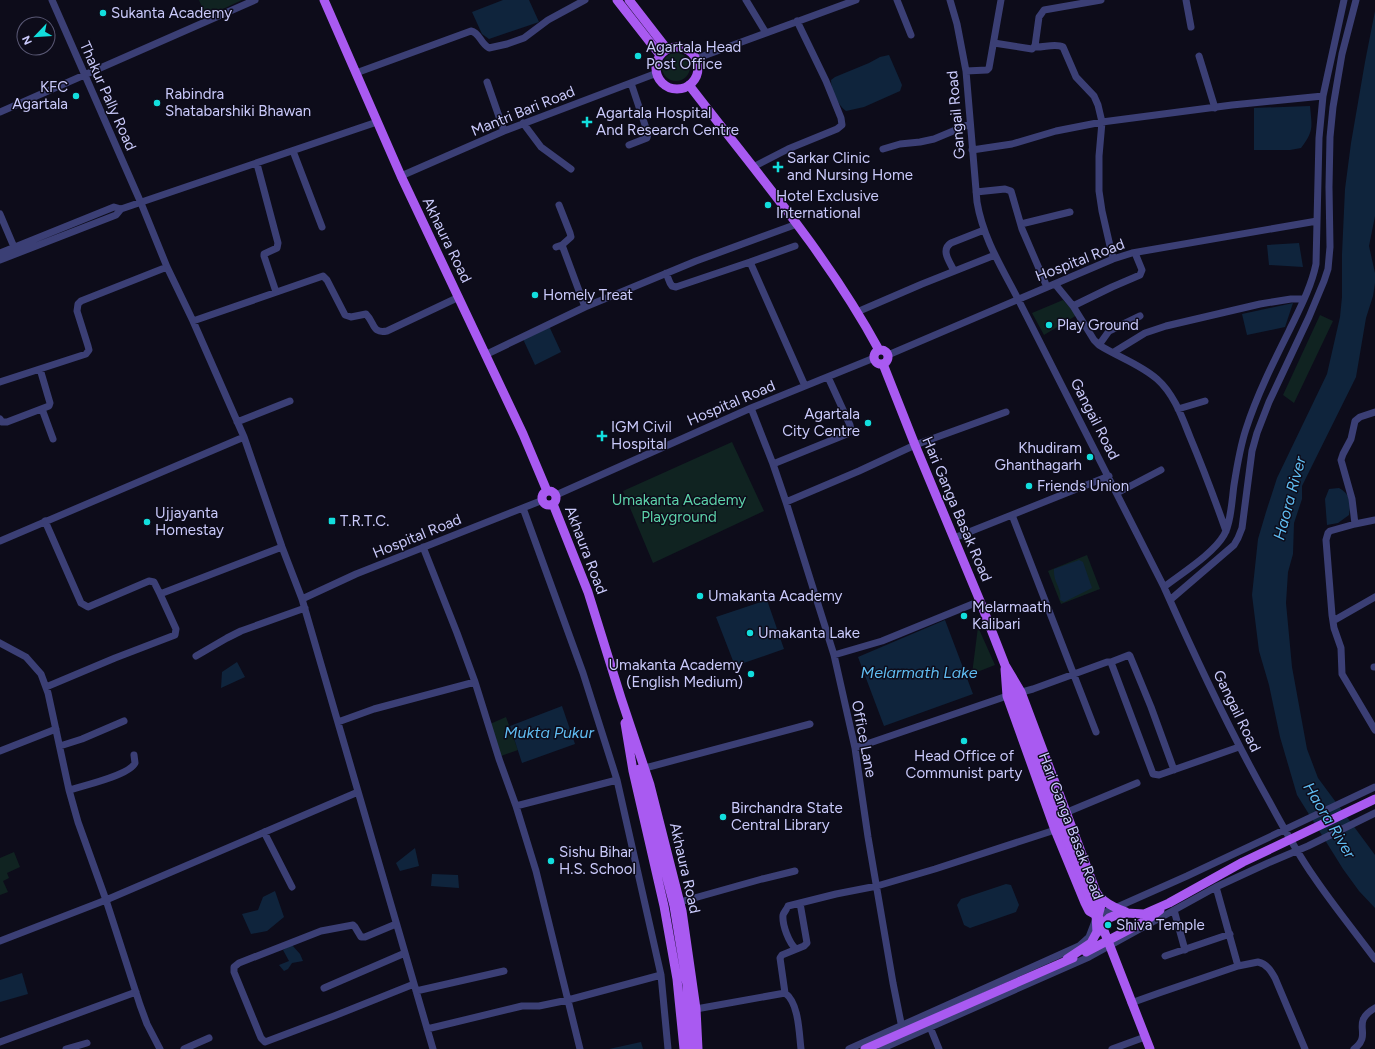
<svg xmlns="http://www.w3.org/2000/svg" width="1375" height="1049" font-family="Figtree,sans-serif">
  <rect width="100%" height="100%" fill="#0d0c1a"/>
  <path fill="#102321" d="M199 0H242L206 17Z
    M662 67a14 14 0 1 1 28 0a14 14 0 1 1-28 0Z
    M1063 300 1077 315 1044 335 1032 313Z
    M1320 315 1333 321 1294 403 1283 395Z
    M732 442 764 511 653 563 623 491Z
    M1087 555 1100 589 1061 604 1048 571Z
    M978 627 995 665 972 674Z
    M506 717 518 750 501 756 490 724Z
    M14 852 20 867 7 873 9 878 3 881 8 892 0 895V858Z"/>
  <path fill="#0f243c" d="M503 0H529L539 22 489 39 482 34 472 12Z
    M1375 11V216L1369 246 1375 273V283L1373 296 1366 318 1356 377 1302 486V499L1294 523 1293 554 1288 572 1286 603 1292 667 1307 749 1318 778 1375 855V908L1359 891 1343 869 1297 795 1280 737 1269 685 1259 651 1252 595 1258 539 1266 512 1277 478 1327 374 1340 317 1342 297V254L1345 189 1351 143 1365 62Z
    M889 55 902 85 900 91 864 107 846 111C838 105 831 91 831 80L835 77 869 63 880 57Z
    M1310 106C1312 127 1314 131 1301 148L1290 150H1254V108Z
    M1299 243 1303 267 1269 265 1267 245Z
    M1293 303 1285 327 1247 335 1242 314Z
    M549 326 561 352 535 365 523 339Z
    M1339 488C1351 495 1351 502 1349 515L1338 523 1327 525 1325 499 1329 489Z
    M1079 560 1083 562 1092 588 1064 602 1060 600C1062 587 1053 583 1054 569Z
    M767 600 784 649 735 666 716 617Z
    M945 620 973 694 884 726 858 657Z
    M237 662 245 677 221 688 222 672Z
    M562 706 575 744 522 763 510 726Z
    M415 848 419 866 400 871 396 863Z
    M432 874 458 875 459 888 431 886Z
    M1006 884 1011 885 1019 905 1016 912 970 928 964 925 957 905 961 899Z
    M275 891 284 917 267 931 251 934 242 914 258 910 263 897Z
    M292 945 300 954 303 961 292 963 288 969 284 971 279 965 289 961 283 950Z
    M22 973 28 994 0 1002V980Z
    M641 1042 643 1049H609Z"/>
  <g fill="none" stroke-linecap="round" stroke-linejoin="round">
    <path stroke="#3b3f75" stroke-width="7" d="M52 0 141 203 167 267 193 321 244 437 282 547 302 599 433 1049
      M746 0 766 33
      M897 0 911 35
      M950 0 957 24 966 71 977 202C983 238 1002 268 1018 299L1164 587C1196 659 1230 732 1269 801 1283 827 1297 853 1314 877 1333 905 1355 932 1375 959
      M1186 0 1191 27
      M994 43 1032 49 1035 46 1039 17 1044 10 1101 0
      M1034 47C1043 48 1055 43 1063 47L1076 77 1094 96 1098 105 1102 122 1099 156V191L1102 211 1113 259
      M1199 56 1215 108
      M695 59 856 0
      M966 71 987 70 989 68 1001 0
      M356 73 471 31C480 33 480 43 489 48L507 44 524 38 548 20 585 0
      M487 82 504 131
      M0 112 255 0
      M523 123 541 147 571 169
      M629 145 647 138 648 134 631 83
      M883 149 900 144 920 142 934 139 970 124
      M972 150 1012 144 1056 131 1102 122 1232 105 1323 96
      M293 151 322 227
      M257 164 278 243 277 248 264 254V256L276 292
      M753 167 788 149 837 129 842 125 841 118 826 81 797 21
      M401 176 504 131 657 73
      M976 192 1005 189 1011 191 1022 229 1047 287
      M0 214 14 247
      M1021 224 1070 212
      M562 245 585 307
      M556 247 562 245 571 237 570 233 559 205
      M0 253 114 207 121 209
      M0 260 116 215 121 209 377 122
      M750 262 795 246
      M954 271C950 262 940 250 951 243L984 230
      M666 273 670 283 672 286 676 287 750 262 805 386
      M1055 284 1073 306 1094 340 1099 345C1118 357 1140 364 1157 379 1174 394 1182 417 1190 437 1203 468 1215 500 1226 531
      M1073 306 1112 287 1140 275 1142 270 1135 253
      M857 312 922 284 995 255
      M193 321 323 276 327 280 345 315 351 317 366 314C375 323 372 334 387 331L459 297
      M1099 345 1109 331 1140 316
      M1114 352 1145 333 1166 326 1260 304 1291 299H1304
      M485 355 585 307 696 261 797 224
      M888 355 1113 259 1132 253 1317 221
      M0 382 86 354 89 350 88 346 77 311 78 304 81 301 167 267
      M751 408 773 464 786 502 834 655 855 748 868 837 893 983 904 1038
      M42 409 53 439
      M1178 409 1205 401
      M1375 412 1360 417 1355 421 1351 439 1343 454 1341 460 1352 499 1355 524 1330 531 1328 533 1326 540 1332 615 1334 628 1341 648 1342 674 1375 730
      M0 419 2 422H7L49 406 50 403 40 369
      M237 422 290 401
      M773 464 847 434 851 430 850 425 828 377
      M1117 493 1161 470
      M556 495 751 408 874 358
      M786 502 859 471 915 445 1006 412
      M523 508 583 673 617 780 661 975 668 1049
      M1012 515 1096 732
      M45 521 81 603 88 607 149 581 154 582 160 594 282 547
      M1355 524 1375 520
      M954 538 1109 476
      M0 541 244 437
      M423 547 457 633 475 682 499 759 516 806 536 871 580 1049
      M1164 587C1182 573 1213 554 1224 535 1231 523 1232 499 1234 485 1237 466 1240 447 1246 429 1257 395 1273 363 1289 331 1299 310 1311 288 1316 264L1319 138 1323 96 1344 0
      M302 599 356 574 543 500
      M1170 600 1234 545 1238 538 1242 528 1252 451 1257 433 1269 402 1309 317 1324 281 1328 269 1330 247 1329 187 1330 137 1333 107 1342 54 1356 0
      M1333 621 1375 597
      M0 643 26 657 41 674 48 693 69 790 78 822 106 900 140 1005 147 1024 160 1049
      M834 655 882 641 980 601
      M196 656 227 638 241 631 305 608
      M1111 662 1129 655 1130 656 1151 707 1174 770
      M1374 667H1375
      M46 687 115 658 175 635 176 629 160 594
      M338 722 374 709 475 682
      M60 746 82 739 124 721
      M855 748 1007 696 1033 689 1107 662H1111L1112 665 1153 774 1159 775 1239 747
      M0 751 56 729
      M645 768 810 724
      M69 790C83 786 130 775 135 763L134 755
      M516 806 617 780
      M1065 813 1137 783
      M264 832 292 887
      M1216 887 1238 966
      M680 902 762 879 795 871
      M1174 910 1185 950
      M396 924 365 937H361L355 927 353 925 321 931 239 963 234 967V972L261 1038 265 1042 334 1016 414 984
      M0 941 106 900 358 792
      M796 949C789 943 782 925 783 915 784 912 787 909 788 906L836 894 877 886 935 869 1055 830
      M1165 956 1230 934
      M324 988 405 953
      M416 991 504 971
      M785 993 780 958 782 955 804 946 807 943 800 903
      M1131 1003 1159 993 1238 966 1258 962C1267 964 1271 971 1275 978L1305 1049
      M696 1009 785 993C799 1003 799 1033 801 1049
      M930 1027 939 1049
      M427 1029 522 1006H539L568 1000 661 975
      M0 1042 136 992
      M66 1049 87 1043
      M184 1049 209 1038
      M849 1049 1079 946 1089 937 1097 916 1187 876 1375 787
      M881 1049 1089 957 1216 887 1268 863 1308 846 1375 813
      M1112 1049 1145 1037
      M1354 1049C1374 1034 1349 1023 1375 1008"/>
    <path stroke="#a95af1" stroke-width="9" d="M324 0 401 176 523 434 547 491
      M617 0 660 55
      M629 0 667 49
      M656 68a21 21 0 1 1 42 0a21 21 0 1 1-42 0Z
      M689 85C755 171 827 254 879 350
      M874 357a7 7 0 1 1 14 0a7 7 0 1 1-14 0Z
      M883 364 915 445 980 601 1005 665 1021 692 1101 905 1098 916
      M542 498a7 7 0 1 1 14 0a7 7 0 1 1-14 0Z
      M553 504 588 592 621 698 650 785 682 911 696 1009 698 1049
      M1005 669 1007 696 1055 830 1085 903 1089 911 1098 916
      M1010 682 1067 840
      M625 723 633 771 664 906 677 979 684 1049
      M639 769 674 906 687 985 690 1049
      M1099 918 1150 1049"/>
    <path stroke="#a95af1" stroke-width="9" d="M1067 840 1096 914 1097 933
      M1089 882C1099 899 1107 905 1126 912
      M1086 952 1147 920 1160 910
      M1067 959 1091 943 1100 926 1109 918 1116 915 1126 913 1144 914 1169 903 1243 862 1375 799
      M865 1049 1073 958"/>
  </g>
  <g fill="#12dedd" stroke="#0d0c1a" stroke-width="1.5">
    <circle cx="103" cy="13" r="4"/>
    <circle cx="638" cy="56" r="4"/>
    <circle cx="76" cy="96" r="4"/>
    <circle cx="157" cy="103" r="4"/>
    <path d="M585 116h4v4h4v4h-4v4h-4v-4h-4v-4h4z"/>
    <path d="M776 161h4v4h4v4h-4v4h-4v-4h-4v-4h4z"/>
    <circle cx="768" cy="205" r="4"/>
    <circle cx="535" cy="295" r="4"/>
    <circle cx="1049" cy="325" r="4"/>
    <circle cx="868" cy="423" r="4"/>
    <path d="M600 430h4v4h4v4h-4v4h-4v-4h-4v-4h4z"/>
    <circle cx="1090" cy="457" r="4"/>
    <circle cx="1029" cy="486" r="4"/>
    <rect x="328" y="517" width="8" height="8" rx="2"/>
    <circle cx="147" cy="522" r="4"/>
    <circle cx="700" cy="596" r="4"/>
    <circle cx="964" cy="616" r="4"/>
    <circle cx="750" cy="633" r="4"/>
    <circle cx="751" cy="674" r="4"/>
    <circle cx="964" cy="741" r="4"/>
    <circle cx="723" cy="817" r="4"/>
    <circle cx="551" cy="861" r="4"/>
    <circle cx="1108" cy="925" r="4"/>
  </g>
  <g text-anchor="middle" stroke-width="3" stroke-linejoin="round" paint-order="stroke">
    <g font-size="15" fill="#cacafb" stroke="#0d0c1a" text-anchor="start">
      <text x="111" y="18">Sukanta Academy</text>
      <text x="646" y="52">Agartala Head<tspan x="646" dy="17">Post Office</tspan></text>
      <text x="68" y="92" text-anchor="end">KFC<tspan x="68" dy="17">Agartala</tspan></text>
      <text x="165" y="99">Rabindra<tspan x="165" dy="17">Shatabarshiki Bhawan</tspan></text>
      <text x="596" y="118">Agartala Hospital<tspan x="596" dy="17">And Research Centre</tspan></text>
      <text x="787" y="163">Sarkar Clinic<tspan x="787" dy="17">and Nursing Home</tspan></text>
      <text x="776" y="201">Hotel Exclusive<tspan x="776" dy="17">International</tspan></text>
      <text x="543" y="300">Homely Treat</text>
      <text x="1057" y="330">Play Ground</text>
      <text x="860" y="419" text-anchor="end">Agartala<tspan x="860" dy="17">City Centre</tspan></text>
      <text x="611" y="432">IGM Civil<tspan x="611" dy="17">Hospital</tspan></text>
      <text x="1082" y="453" text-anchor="end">Khudiram<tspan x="1082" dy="17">Ghanthagarh</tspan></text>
      <text x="1037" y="491">Friends Union</text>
      <text x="155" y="518">Ujjayanta<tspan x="155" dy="17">Homestay</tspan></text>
      <text x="340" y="526">T.R.T.C.</text>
      <text x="708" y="601">Umakanta Academy</text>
      <text x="972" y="612">Melarmaath<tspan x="972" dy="17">Kalibari</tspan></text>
      <text x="758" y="638">Umakanta Lake</text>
      <text x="743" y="670" text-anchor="end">Umakanta Academy<tspan x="743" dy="17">(English Medium)</tspan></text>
      <text x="964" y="761" text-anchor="middle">Head Office of<tspan x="964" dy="17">Communist party</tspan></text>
      <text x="731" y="813">Birchandra State<tspan x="731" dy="17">Central Library</tspan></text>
      <text x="559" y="857">Sishu Bihar<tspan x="559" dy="17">H.S. School</tspan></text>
      <text x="1116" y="930">Shiva Temple</text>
    </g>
    <g font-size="15" fill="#cacafb" stroke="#0d0c1a">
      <text transform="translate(108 96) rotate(66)" y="5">Thakur Pally Road</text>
      <text transform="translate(523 111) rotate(-22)" y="5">Mantri Bari Road</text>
      <text transform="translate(956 115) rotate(-95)" y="5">Gangail Road</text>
      <text transform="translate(447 240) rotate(64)" y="5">Akhaura Road</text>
      <text transform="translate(1080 260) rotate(-21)" y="5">Hospital Road</text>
      <text transform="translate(731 403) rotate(-23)" y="5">Hospital Road</text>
      <text transform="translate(1095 419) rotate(63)" y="5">Gangail Road</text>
      <text transform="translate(957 509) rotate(67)" y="5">Hari Ganga Basak Road</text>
      <text transform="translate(417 536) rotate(-22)" y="5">Hospital Road</text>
      <text transform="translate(586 550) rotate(69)" y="5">Akhaura Road</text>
      <text transform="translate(1237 711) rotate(64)" y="5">Gangail Road</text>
      <text transform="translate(864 739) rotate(79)" y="5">Office Lane</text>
      <text transform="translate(1071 826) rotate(69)" y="5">Hari Ganga Basak Road</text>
      <text transform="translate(685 868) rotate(77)" y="5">Akhaura Road</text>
    </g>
    <g font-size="15" fill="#5dd3aa" stroke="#0d0c1a">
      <text x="679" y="505">Umakanta Academy<tspan x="679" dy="17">Playground</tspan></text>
    </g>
    <g font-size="16" font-style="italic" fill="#60bdf2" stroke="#0d0c1a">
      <text transform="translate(1289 498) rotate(-75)" y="6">Haora River</text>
      <text x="919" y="678">Melarmath Lake</text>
      <text x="549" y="738">Mukta Pukur</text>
      <text transform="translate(1330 820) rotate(59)" y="6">Haora River</text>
    </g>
  </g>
  <g transform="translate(36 36) rotate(245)"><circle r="19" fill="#0d0c1a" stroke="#595874"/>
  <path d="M0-3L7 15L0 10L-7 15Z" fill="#12dedd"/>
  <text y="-6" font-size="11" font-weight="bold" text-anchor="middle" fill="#cacafb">N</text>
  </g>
</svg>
